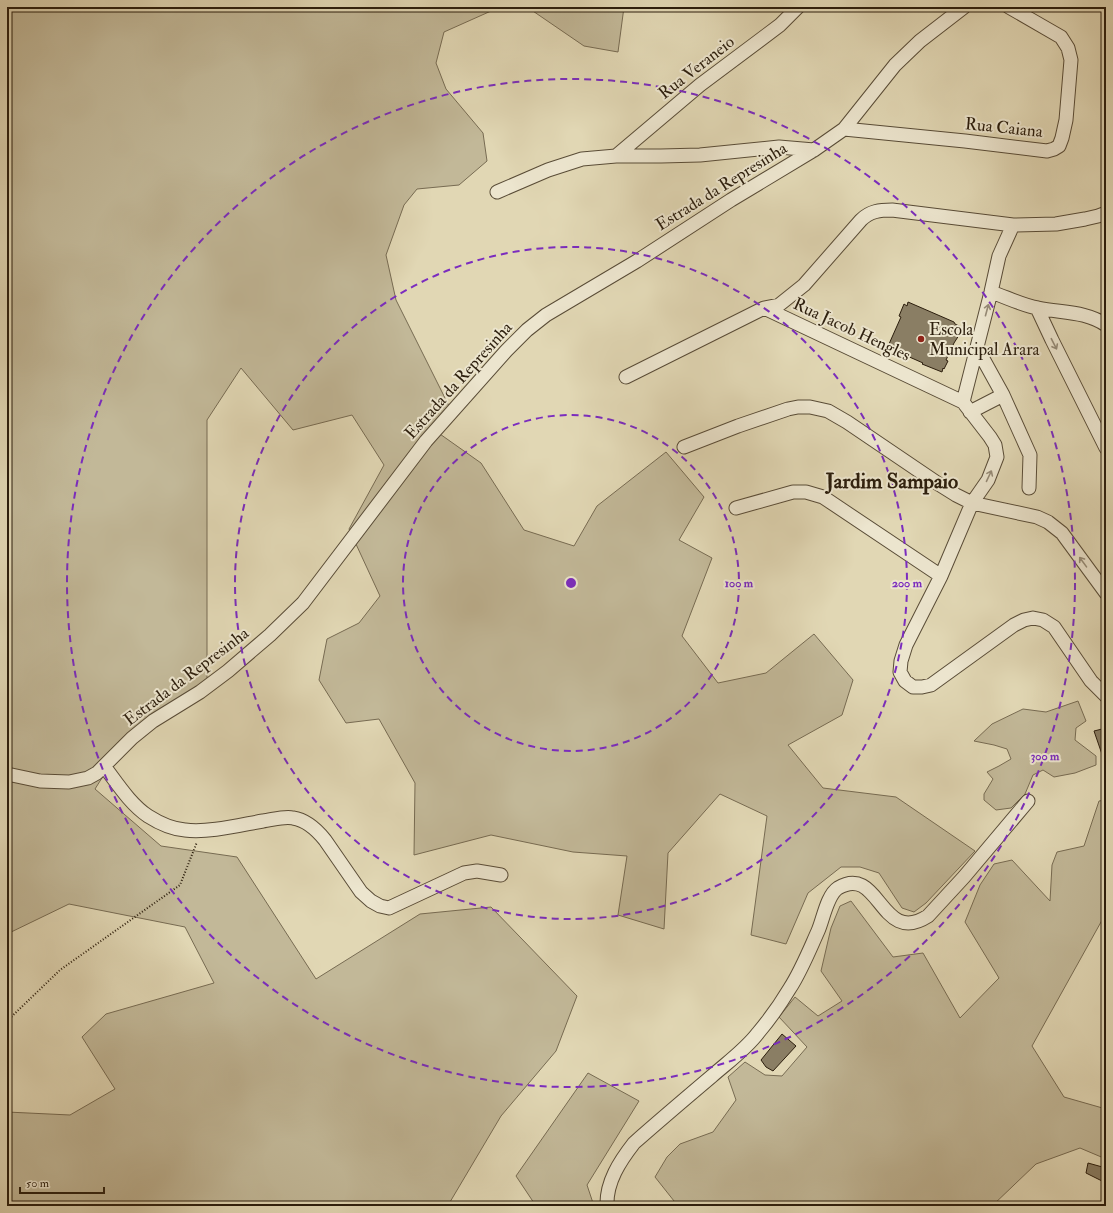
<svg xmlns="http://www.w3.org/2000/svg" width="1113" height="1213" font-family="'IM FELL Double Pica',serif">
  <rect width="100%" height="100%" fill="#e1d7b4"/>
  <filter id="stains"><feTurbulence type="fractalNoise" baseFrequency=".005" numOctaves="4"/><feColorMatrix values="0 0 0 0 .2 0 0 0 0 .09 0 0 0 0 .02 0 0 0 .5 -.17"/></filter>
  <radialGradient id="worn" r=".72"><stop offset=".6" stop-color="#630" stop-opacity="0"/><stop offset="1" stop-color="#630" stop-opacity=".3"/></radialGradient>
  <path fill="#c2b898" stroke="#776b52" d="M7 7H500L444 32 436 63 446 89 483 133 487 161 459 185 417 189 404 205 386 255 396 300 449 406 430 427 481 463 524 530 574 546 597 506 666 452 704 497 679 540 712 558 682 636 718 683 766 673 814 634 853 680 842 715 788 745 823 788 896 797 975 851 926 903 914 912 902 908 879 873 860 867H841L808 893 786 944 751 935 767 816 720 794 668 853 664 929 618 915 627 856 573 852 491 835 414 855 415 783 379 719 346 723 319 680 327 639 359 623 380 596 349 529 384 465 352 415 293 430 241 368 207 420V689L122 746 95 789 161 846 237 857 316 979 420 914 491 907 577 996 556 1051 501 1116 450 1202 449 1206H7V1112L70 1115 115 1089 82 1037 106 1014 214 983 185 927 69 904 7 934Z
    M527 7H624L618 52 584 46Z
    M1078 701 1086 721 1076 728 1075 740 1096 756V765L1075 773 1054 777 1043 770 1033 775 1025 794 1011 808 996 810 984 800V794L993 779 987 772 999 766 1011 759 1007 749 994 745 974 741 992 724 1023 709 1046 712Z
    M1106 800V913L1032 1046 1064 1097 1106 1109V1159L1080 1148 1036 1164 992 1206H678L655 1177 667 1157 680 1144 713 1132 736 1100 728 1077 745 1062 765 1075 782 1076 807 1047 779 1017 795 997 818 1016 842 1001 821 971 831 928 840 906 851 901 893 957 923 953 960 1018 999 978 965 922 980 885 994 864 1012 860 1050 901 1052 865 1057 852 1084 846 1099 801Z
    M588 1073 639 1101 587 1185 594 1206H536L516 1176Z"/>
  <path fill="#8a7e64" stroke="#2c1e0d" d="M908 302 954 322 955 324 961 327 960 331 961 332 954 343 946 360 948 361 944 369 943 368 942 372 922 364 923 363 889 348 891 345 889 344 901 317 899 316 904 304 907 306Z
    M1106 728V763H1105L1094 731Z
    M782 1034 796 1046 773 1071 766 1067 761 1060Z
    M1088 1163 1106 1168V1183L1086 1173Z"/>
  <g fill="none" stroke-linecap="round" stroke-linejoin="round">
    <g stroke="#594c37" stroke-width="15">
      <path id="minor" d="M844 129 965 141 1047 151 1054 149 1059 146 1062 138 1066 120 1071 60 1068 48 1061 37 1009 7
        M616 156H661L700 155 779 147 814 150
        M497 192 548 170 582 159 616 156 700 85 780 25 798 7
        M991 292C1006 297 1024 306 1038 308 1061 313 1086 311 1106 325
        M764 308 963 402 990 437 995 445 997 457 988 480 972 503 941 576 906 645 901 661 900 672 905 681 913 687H922L931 685 1014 625 1024 620 1033 618 1043 620 1054 627 1091 681 1106 696
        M1037 308 1052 340 1106 448
        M977 348 1003 395
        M626 377 764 308 779 305 804 285 861 220C870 211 880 210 892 210L1013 225 1056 224 1085 219 1098 216 1106 213
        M963 402 991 292 999 256 1013 225
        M970 412 1003 395 1030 455 1029 488
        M684 447 738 426 788 409 798 407H810L828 411 847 422 940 485 956 495 972 503 1037 517 1048 522 1062 533 1106 593
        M736 508 793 492H806L823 497 941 576
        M104 766C117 783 130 804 148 816 159 823 172 829 185 830 208 833 240 825 263 821 272 820 284 816 293 818 307 820 317 830 325 840L361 892 371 901 380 906 389 908 464 873 477 871 501 875
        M7 774 40 781 69 782 88 778 97 773 132 738 153 721 200 692 228 671 270 635 303 603 426 441 506 351 527 330 546 315 637 261 731 200 814 150 844 129 895 65 920 41 964 7
        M607 1206C606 1182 620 1161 634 1143 660 1120 686 1098 712 1076 728 1062 746 1049 758 1033 769 1020 781 1003 790 988 801 971 809 951 818 931 823 920 827 895 838 888 880 863 880 947 928 916L964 877 1028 801"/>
    </g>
    <path stroke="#2c1e0d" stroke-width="2" stroke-dasharray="1 2" stroke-linecap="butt" d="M7 1021 60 970 180 885 197 842"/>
    <use href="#minor" stroke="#ece5ce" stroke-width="13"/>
  </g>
  <defs><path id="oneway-shaft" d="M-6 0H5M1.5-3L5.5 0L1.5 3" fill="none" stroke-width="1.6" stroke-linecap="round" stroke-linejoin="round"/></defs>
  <g stroke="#968b77">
    <use href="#oneway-shaft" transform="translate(987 310) rotate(-75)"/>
    <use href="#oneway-shaft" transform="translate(1054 344) rotate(63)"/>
    <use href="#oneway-shaft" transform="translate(989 476) rotate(-65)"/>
    <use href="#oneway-shaft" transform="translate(1083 562) rotate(-126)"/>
  </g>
  <g fill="none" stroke="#7b2cbf" stroke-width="2" stroke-dasharray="7 5">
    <circle cx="571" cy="583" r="168"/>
    <circle cx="571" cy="583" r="336"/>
    <circle cx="571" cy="583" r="504"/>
  </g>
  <circle fill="#8f2418" stroke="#ece5ce" stroke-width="1.5" cx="921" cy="339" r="4"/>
  <g text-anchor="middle" stroke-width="4" stroke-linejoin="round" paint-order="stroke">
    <g font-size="17" fill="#2c1e0d" stroke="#ece5ce">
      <text transform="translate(696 67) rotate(-38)" y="6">Rua Veraneio</text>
      <text transform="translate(1004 127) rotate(6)" y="6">Rua Caiana</text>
      <text transform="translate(721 186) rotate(-32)" y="6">Estrada da Represinha</text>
      <text transform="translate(852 329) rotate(25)" y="6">Rua Jacob Hengles</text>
      <text transform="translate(458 380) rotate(-48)" y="6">Estrada da Represinha</text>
      <text transform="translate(186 676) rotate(-37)" y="6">Estrada da Represinha</text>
    </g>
    <g font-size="17" fill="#2c1e0d" stroke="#ece5ce" text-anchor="start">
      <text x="929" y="335">Escola<tspan x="929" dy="20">Municipal Arara</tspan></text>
    </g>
    <g font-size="21" font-weight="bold" fill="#2c1e0d" stroke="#ece5ce">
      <text x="892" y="488">Jardim Sampaio</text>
    </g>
  </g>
  <circle cx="571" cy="583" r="6" fill="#7b2cbf" stroke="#ece5ce" stroke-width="2"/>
  <g font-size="12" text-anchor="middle" font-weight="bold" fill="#7b2cbf" stroke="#ece5ce" stroke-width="4" stroke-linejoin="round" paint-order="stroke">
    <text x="739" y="587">100 m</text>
    <text x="907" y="587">200 m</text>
    <text x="1045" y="760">300 m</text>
  </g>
  <rect width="1113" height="1213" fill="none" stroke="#e1d7b4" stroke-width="24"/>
  <rect x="8" y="8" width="1097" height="1197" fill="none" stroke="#2c1e0d" stroke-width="2"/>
  <rect x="12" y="12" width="1089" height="1189" fill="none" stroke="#2c1e0d"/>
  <path d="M20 1187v6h84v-6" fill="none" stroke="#2c1e0d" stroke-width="2"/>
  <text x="26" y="1187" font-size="12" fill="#2c1e0d" stroke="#ece5ce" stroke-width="3" paint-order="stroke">50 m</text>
  <rect width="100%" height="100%" filter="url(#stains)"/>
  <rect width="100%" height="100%" fill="url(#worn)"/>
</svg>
